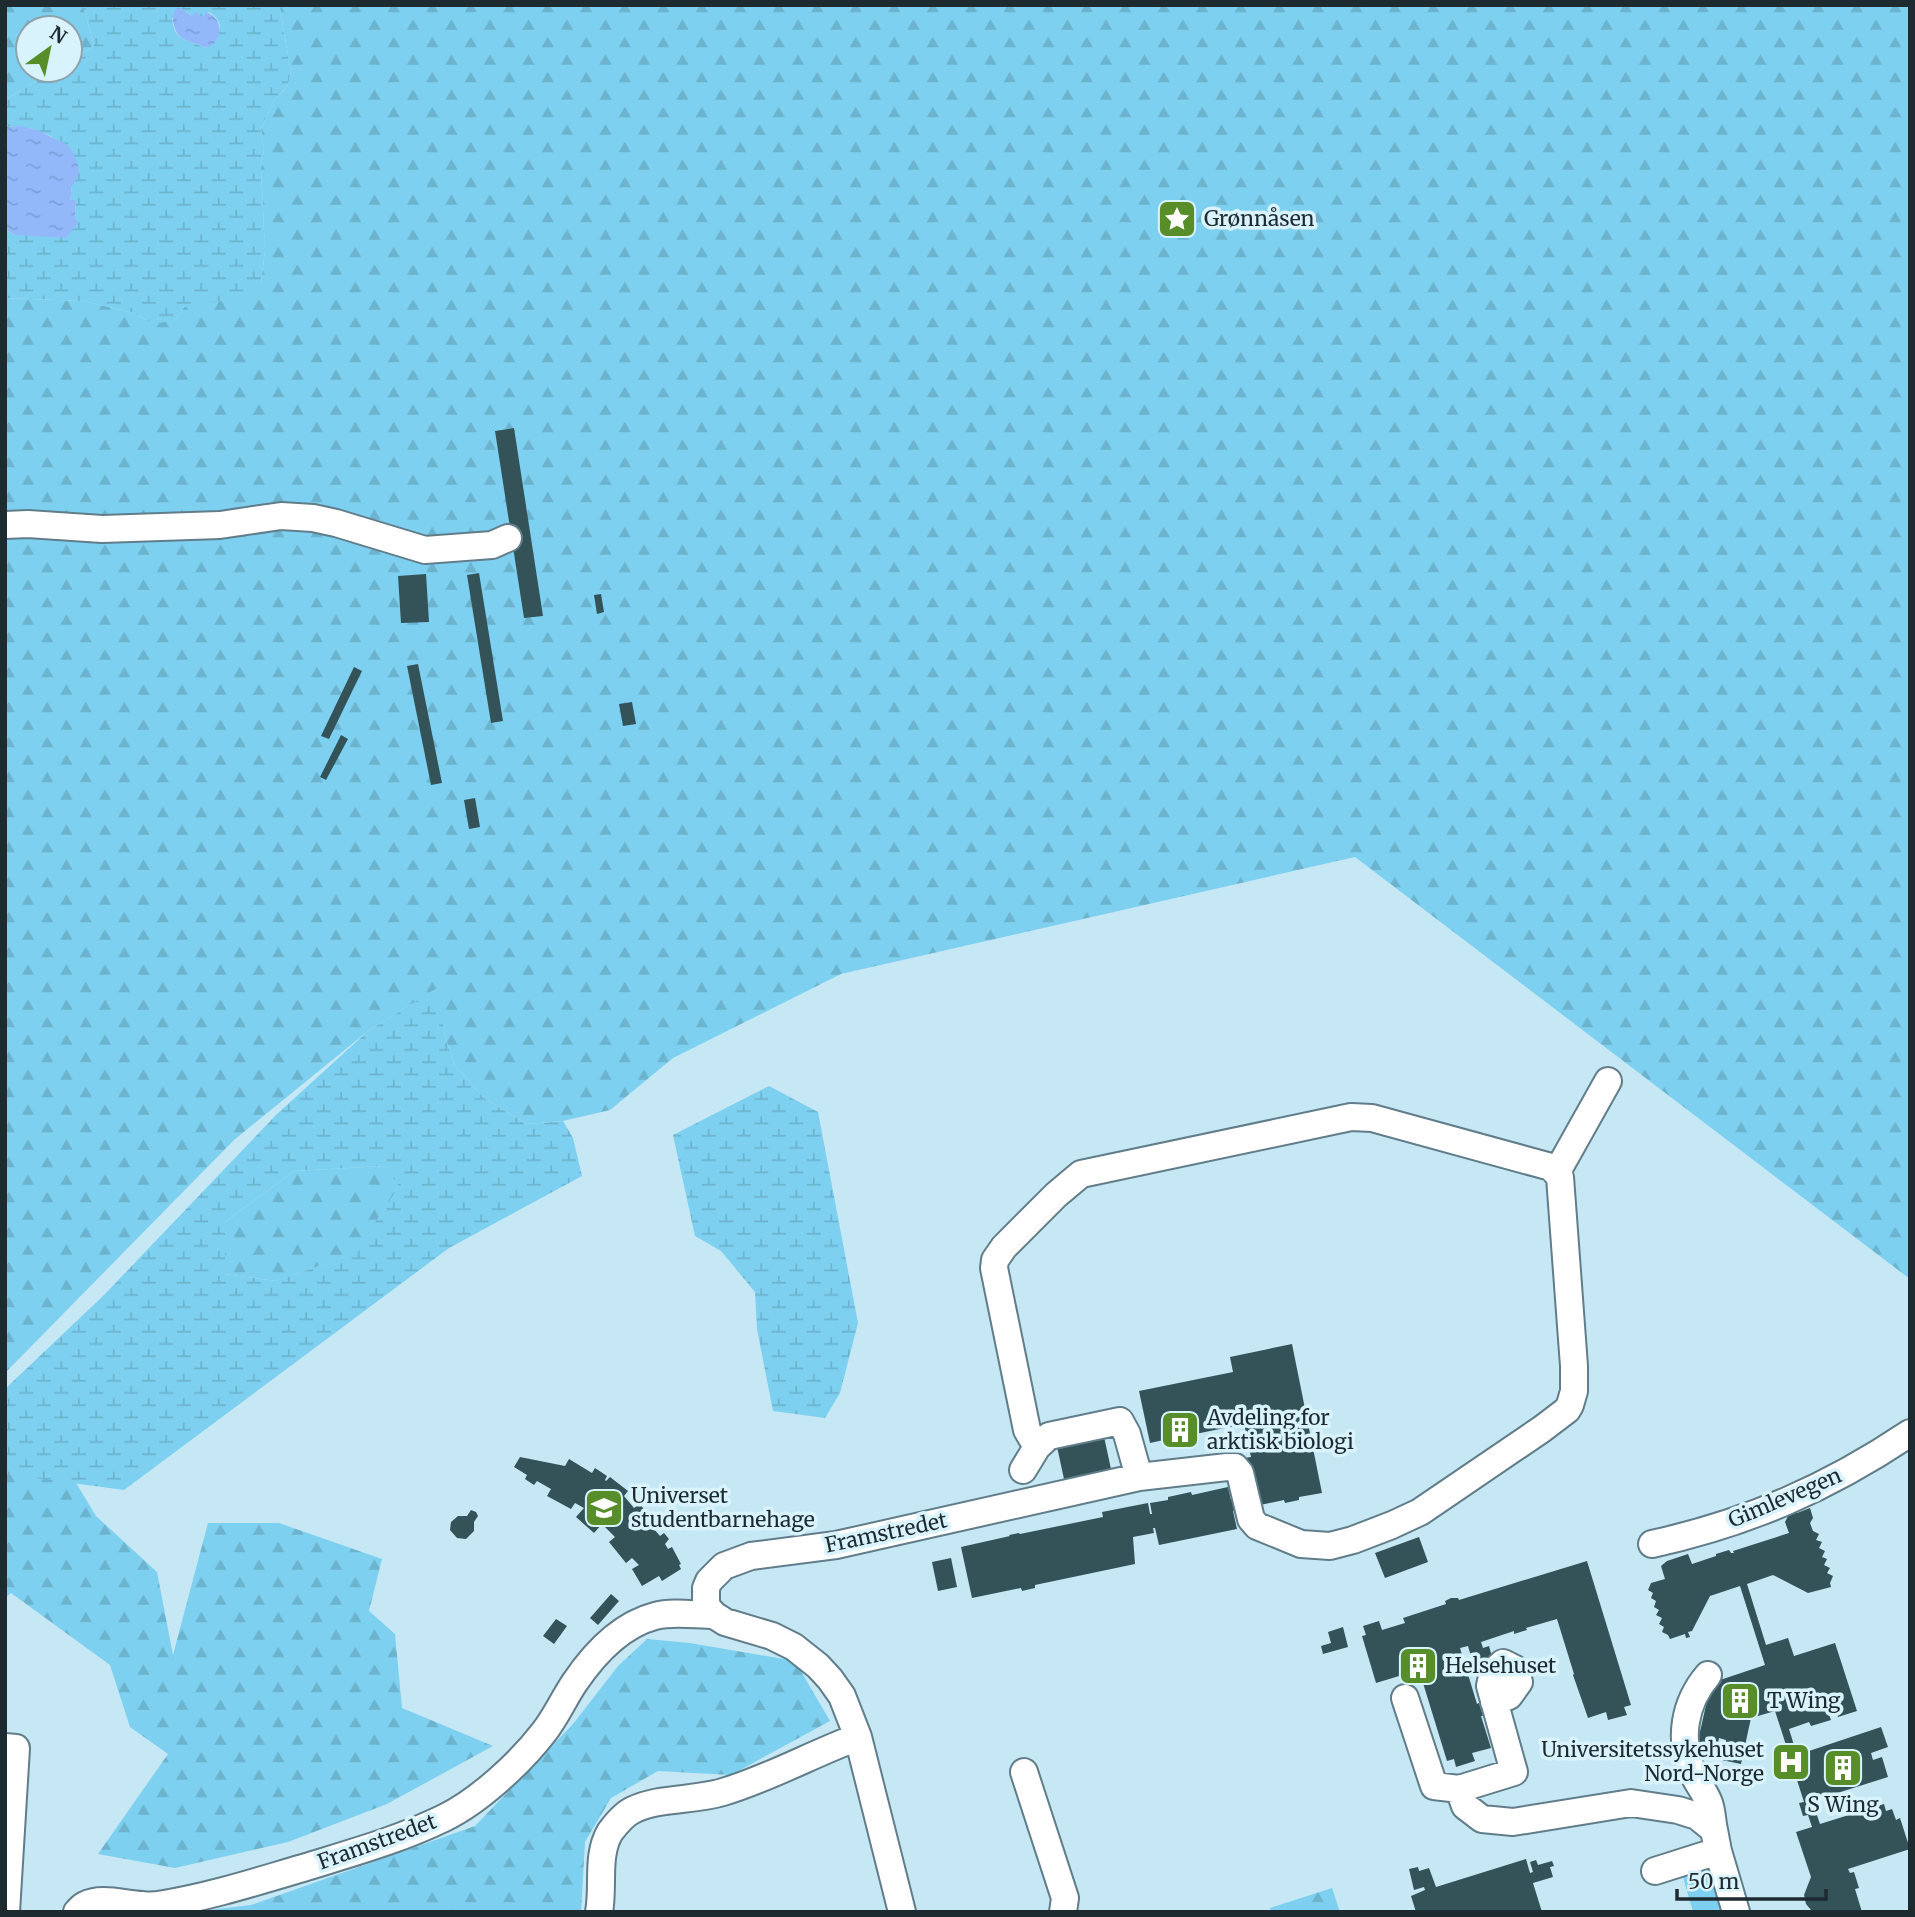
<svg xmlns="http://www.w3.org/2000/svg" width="1915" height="1917" font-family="Merriweather,serif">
  <defs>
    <pattern id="forest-firs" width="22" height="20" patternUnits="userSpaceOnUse" patternTransform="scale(1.75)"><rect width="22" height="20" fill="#7ed0f0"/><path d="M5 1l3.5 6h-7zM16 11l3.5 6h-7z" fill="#6cb3ce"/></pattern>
    <pattern id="wetland-marsh" width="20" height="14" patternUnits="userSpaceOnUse" patternTransform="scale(1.75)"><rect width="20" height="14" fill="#7ed0f0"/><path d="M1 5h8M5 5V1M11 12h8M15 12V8" fill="none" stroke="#6cb3ce"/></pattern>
    <pattern id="water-ripples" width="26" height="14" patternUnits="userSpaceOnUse" patternTransform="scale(1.75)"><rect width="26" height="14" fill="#93b8fa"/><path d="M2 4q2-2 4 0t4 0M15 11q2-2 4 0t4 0" fill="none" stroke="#7e9ed7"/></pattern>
  </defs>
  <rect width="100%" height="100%" fill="#c6e7f4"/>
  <path fill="#7ed0f0" d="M1709 1863 1724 1912H1693L1681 1870Z"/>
  <path fill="url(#forest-firs)" d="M5 5H83L94 46 70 61V28H28V70H55L5 100Z
    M281 5H1910V1279L1355 857 841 974 673 1058 610 1110 563 1121 527 1124 484 1098 454 1064 445 1036 436 989 368 1031 234 1140 5 1373V298L83 301 134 313 146 320 176 319 184 307 261 283 265 250 261 168 264 149 261 129 274 100 287 87 291 73 280 9Z
    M384 1166 400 1185 356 1253 276 1281 225 1274V1222L294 1171Z
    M5 1473 76 1483 96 1516 157 1572 173 1655 208 1523H279L382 1559 369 1611 395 1634 402 1708 493 1746 387 1804 288 1842 175 1868 98 1854 168 1754 130 1727 110 1665 11 1593 5 1598Z
    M647 1639 690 1643 795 1661 830 1721 731 1775 658 1771 611 1798 585 1842 581 1912H191L251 1905 475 1826 573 1724 618 1666Z
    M1332 1888 1340 1912H1271L1270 1908Z"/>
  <path fill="url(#wetland-marsh)" fill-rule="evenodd" d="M83 5H281L280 9 291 73 287 87 274 100 261 129 264 149 261 168 265 250 261 283 252 296 184 307 176 319 160 323 146 320 134 313 83 301 5 298V229L15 235H31L75 218 76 202 70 201 72 193 71 186 55 139C40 129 23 126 5 127V100L55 70H70V61L94 46ZM183 10 190 14 191 16 202 17 209 12C227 24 220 36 207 48 188 40 174 42 172 18Z
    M437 988 445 1036 454 1064 484 1098 527 1124 563 1121 573 1138 582 1176 449 1248 124 1490 5 1474V1389L104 1295 276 1115 368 1031ZM384 1166 399 1186 355 1253 276 1281 225 1274V1222L294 1171Z
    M769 1086 818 1112 858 1323 840 1393 825 1418 773 1411 757 1329 755 1292 721 1251 695 1236 673 1135Z"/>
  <path fill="url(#water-ripples)" d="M181 8 192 16 196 12 202 17 206 12C224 18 224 41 207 48 192 41 179 43 174 26 172 19 172 16 176 9Z
    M23 126C29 129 34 129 40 131 45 133 50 137 55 139 68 144 72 147 77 162 80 172 79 179 71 187L72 194 70 200 72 199 76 202 75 218 78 223 66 238 15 235 5 229V127Z"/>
  <path fill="#335358" d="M514 428 543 616 524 618 495 431Z
    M479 573 503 721 491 723 467 575Z
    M426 574 429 622 401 623 398 576Z
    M601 594 604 612 597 614 594 595Z
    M418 664 442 783 431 785 407 666Z
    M354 667 362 671 329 739 321 736Z
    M632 702 636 724 623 726 619 704Z
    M341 735 348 739 326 780 320 777Z
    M475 798 480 827 469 829 464 800Z
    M1292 1344 1322 1493 1299 1497V1500L1285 1503 1284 1500 1260 1505 1253 1468 1248 1469 1245 1458 1251 1457 1244 1424 1181 1437 1182 1442 1169 1445 1168 1439 1150 1443 1139 1391 1233 1372 1230 1357Z
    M1103 1432 1111 1469 1064 1479 1056 1442Z
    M520 1457 565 1466 569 1459 592 1473 595 1468 607 1476 605 1480 606 1481 610 1477 628 1491 624 1496 634 1508 640 1504 645 1511 641 1514 660 1536 664 1533 669 1539 665 1544 668 1549 672 1547 681 1564 679 1565 681 1569 662 1581 659 1576 642 1586 632 1569 639 1565 632 1558 626 1563 609 1542 615 1537 602 1524 594 1533 576 1517 584 1508 575 1503 571 1509 547 1496 551 1489 537 1481 534 1485 525 1479 527 1475 514 1467Z
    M1228 1487 1231 1500 1235 1499 1237 1510 1233 1511 1237 1529 1159 1545 1155 1528H1153L1154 1533 1133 1537 1135 1564 1035 1585V1588L1022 1591 1021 1588 972 1598 961 1547 1010 1536 1009 1535 1019 1533 1020 1534 1103 1517 1102 1512 1148 1503 1150 1514H1152L1150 1503 1168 1500V1497L1191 1492 1192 1495Z
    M1810 1508 1813 1518 1810 1523 1813 1531 1819 1534 1816 1540 1822 1542 1819 1548 1825 1551 1822 1557 1827 1559 1824 1565 1830 1568 1827 1573 1833 1576 1830 1583 1831 1587 1808 1593 1773 1575 1747 1584 1766 1645 1788 1638 1794 1656 1835 1643 1857 1711 1838 1717 1833 1700 1825 1703 1831 1720 1811 1726 1809 1722 1789 1729 1797 1755 1881 1727 1888 1747 1871 1753 1873 1760 1882 1757 1888 1777 1812 1801 1820 1824 1884 1804 1886 1811 1892 1809 1896 1820 1900 1818 1910 1849 1848 1869 1850 1873 1854 1872 1859 1888 1855 1889 1862 1912H1816L1811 1910 1806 1904 1804 1895 1811 1877 1796 1832 1812 1827 1808 1815 1803 1816 1799 1803 1804 1802 1790 1758 1785 1760 1781 1747 1786 1745 1775 1711 1751 1718 1741 1764 1722 1760 1726 1740 1719 1738 1715 1758 1695 1754 1711 1683 1765 1665 1740 1586 1710 1596 1692 1631 1688 1632 1690 1637 1686 1638 1685 1634 1670 1639 1668 1635 1662 1632 1664 1627 1659 1624 1662 1618 1656 1615 1659 1610 1654 1607 1656 1601 1651 1598 1653 1593 1648 1590 1651 1583 1665 1579 1661 1566 1667 1561 1688 1554 1692 1564 1716 1556V1554L1729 1550 1731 1553H1734L1733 1551 1789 1533 1785 1522 1789 1514 1796 1510 1797 1513Z
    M471 1510 476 1512 478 1516 474 1522V1531L466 1539 457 1538 450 1530 451 1522 458 1516H467Z
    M1419 1537 1428 1562 1385 1578 1375 1553Z
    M951 1558 957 1587 938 1591 932 1562Z
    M1587 1561 1631 1705 1624 1707 1627 1715 1608 1720 1606 1712 1588 1718 1573 1675 1574 1674 1557 1619 1526 1628 1527 1630 1514 1634V1631L1481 1642 1483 1648 1489 1646 1492 1657 1473 1663 1468 1646 1460 1648 1477 1704 1479 1703 1483 1716H1481L1491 1748 1472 1753 1475 1761 1456 1767 1454 1759 1447 1761 1419 1670 1376 1683 1362 1636 1366 1635 1363 1626 1379 1621 1382 1630 1405 1623 1403 1618 1446 1604 1445 1601 1451 1598H1458L1459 1600Z
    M611 1594 619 1601 598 1625 590 1618Z
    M556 1619 567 1626 554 1644 543 1636Z
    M1343 1627 1348 1647 1323 1654 1321 1646 1331 1643 1328 1632Z
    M1526 1859 1530 1873 1533 1872 1530 1862 1536 1860 1538 1865 1552 1861 1554 1866 1550 1867 1553 1877 1533 1883 1542 1912H1416L1411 1896 1425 1890 1424 1887 1414 1890 1409 1869 1418 1867 1419 1871 1429 1868 1436 1887Z"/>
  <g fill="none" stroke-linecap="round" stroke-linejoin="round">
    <g stroke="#607d89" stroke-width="30">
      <path id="minor" d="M5 525 28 524 102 529 220 525 281 516 313 518 336 523 425 550 492 545 508 538
        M1557 1172 1608 1081
        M1023 1470 1037 1447 1049 1436 1120 1421 1127 1434 1139 1477
        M1652 1544C1748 1523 1828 1488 1910 1433
        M1708 1675C1684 1703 1678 1740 1693 1773 1697 1783 1705 1792 1709 1803 1712 1811 1712 1821 1714 1830
        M1405 1698 1434 1786 1459 1789 1514 1772 1490 1686 1493 1672 1503 1663 1515 1669 1519 1682 1509 1696 1494 1702
        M5 1747 16 1748 6 1912
        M1024 1772 1065 1898 1063 1912
        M1459 1789 1465 1806 1482 1819 1513 1822 1631 1803 1678 1810 1697 1816 1714 1830 1718 1851 1736 1912
        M1655 1871 1718 1851
        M77 1912C80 1909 82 1906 85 1905 102 1896 126 1905 143 1905 150 1906 158 1905 164 1904 212 1896 258 1881 303 1868 351 1853 399 1840 444 1818 479 1801 520 1763 544 1732 556 1717 564 1698 575 1682 594 1654 621 1625 655 1616 673 1611 695 1615 714 1615
        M599 1912C604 1886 596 1856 610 1832 616 1824 624 1814 633 1810 660 1797 694 1801 723 1792 770 1778 812 1754 858 1737
        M902 1912 858 1737 842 1696 830 1679 818 1666 794 1647 772 1636 725 1622 714 1615 707 1607 706 1601V1588L709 1581 724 1566 751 1556 836 1545 1139 1477 1227 1467H1235L1240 1473 1251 1519 1257 1526 1301 1544 1330 1546 1353 1540 1392 1525 1420 1512 1542 1429 1567 1410 1570 1405 1574 1391V1366L1560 1177 1551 1167 1372 1118 1351 1117 1081 1174 1056 1195 1004 1247 995 1260 994 1268 1027 1430 1037 1447"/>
    </g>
    <use href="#minor" stroke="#fff" stroke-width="26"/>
  </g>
  <defs>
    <g id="sight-square" transform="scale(2.0125)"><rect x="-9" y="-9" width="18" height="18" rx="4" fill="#578e2a" stroke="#d9f3fd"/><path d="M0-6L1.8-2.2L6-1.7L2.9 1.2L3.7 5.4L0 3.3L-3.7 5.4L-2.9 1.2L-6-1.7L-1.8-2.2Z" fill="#fff"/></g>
    <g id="building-square" transform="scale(2.0125)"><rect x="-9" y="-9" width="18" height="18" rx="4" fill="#578e2a" stroke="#d9f3fd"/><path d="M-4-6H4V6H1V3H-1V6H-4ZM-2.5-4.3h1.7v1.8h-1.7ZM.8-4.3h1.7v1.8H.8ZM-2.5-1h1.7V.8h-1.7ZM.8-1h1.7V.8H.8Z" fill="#fff"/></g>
    <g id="school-square" transform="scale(2.0125)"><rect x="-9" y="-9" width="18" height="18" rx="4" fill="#578e2a" stroke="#d9f3fd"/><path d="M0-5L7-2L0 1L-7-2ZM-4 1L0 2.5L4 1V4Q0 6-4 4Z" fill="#fff"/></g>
    <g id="hospital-square" transform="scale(2.0125)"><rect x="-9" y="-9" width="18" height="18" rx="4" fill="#578e2a" stroke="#d9f3fd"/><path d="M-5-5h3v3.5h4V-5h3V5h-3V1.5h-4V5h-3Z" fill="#fff"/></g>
  </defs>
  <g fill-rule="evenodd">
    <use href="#sight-square" x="1177" y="219"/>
    <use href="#building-square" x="1180" y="1430"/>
    <use href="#school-square" x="604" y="1508"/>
    <use href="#building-square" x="1418" y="1666"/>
    <use href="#building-square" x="1740" y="1701"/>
    <use href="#hospital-square" x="1791" y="1762"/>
    <use href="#building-square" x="1843" y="1768"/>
  </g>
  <g text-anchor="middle" stroke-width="7" stroke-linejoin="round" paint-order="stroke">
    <g font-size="21" fill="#1d2a2f" stroke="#d9f3fd" text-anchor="start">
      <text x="1204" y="226">Grønnåsen</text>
      <text x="1207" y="1425">Avdeling for<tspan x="1207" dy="24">arktisk biologi</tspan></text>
      <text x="631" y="1503">Universet<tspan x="631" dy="24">studentbarnehage</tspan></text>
      <text x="1445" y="1673">Helsehuset</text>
      <text x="1767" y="1708">T Wing</text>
      <text x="1764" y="1757" text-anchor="end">Universitetssykehuset<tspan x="1764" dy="24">Nord-Norge</tspan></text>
      <text x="1843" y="1812" text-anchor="middle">S Wing</text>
    </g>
    <g font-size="21" fill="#1d2a2f" stroke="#d9f3fd">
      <text transform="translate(1785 1498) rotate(-23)" y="7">Gimlevegen</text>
      <text transform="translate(886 1533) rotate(-12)" y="7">Framstredet</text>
      <text transform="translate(377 1842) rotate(-20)" y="7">Framstredet</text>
    </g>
  </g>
  <rect width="1915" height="1917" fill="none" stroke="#1d2a2f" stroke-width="14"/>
  <g transform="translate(49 49) rotate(33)"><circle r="33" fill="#d9f3fd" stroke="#8ea3ab" stroke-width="2"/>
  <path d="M0-5L12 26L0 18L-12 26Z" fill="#578e2a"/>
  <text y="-10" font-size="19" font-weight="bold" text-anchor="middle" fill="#1d2a2f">N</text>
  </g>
  <path d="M1677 1889v10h149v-10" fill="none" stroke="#1d2a2f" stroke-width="3.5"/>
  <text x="1688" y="1889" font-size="21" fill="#1d2a2f" stroke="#d9f3fd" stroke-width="5" paint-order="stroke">50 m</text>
</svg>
